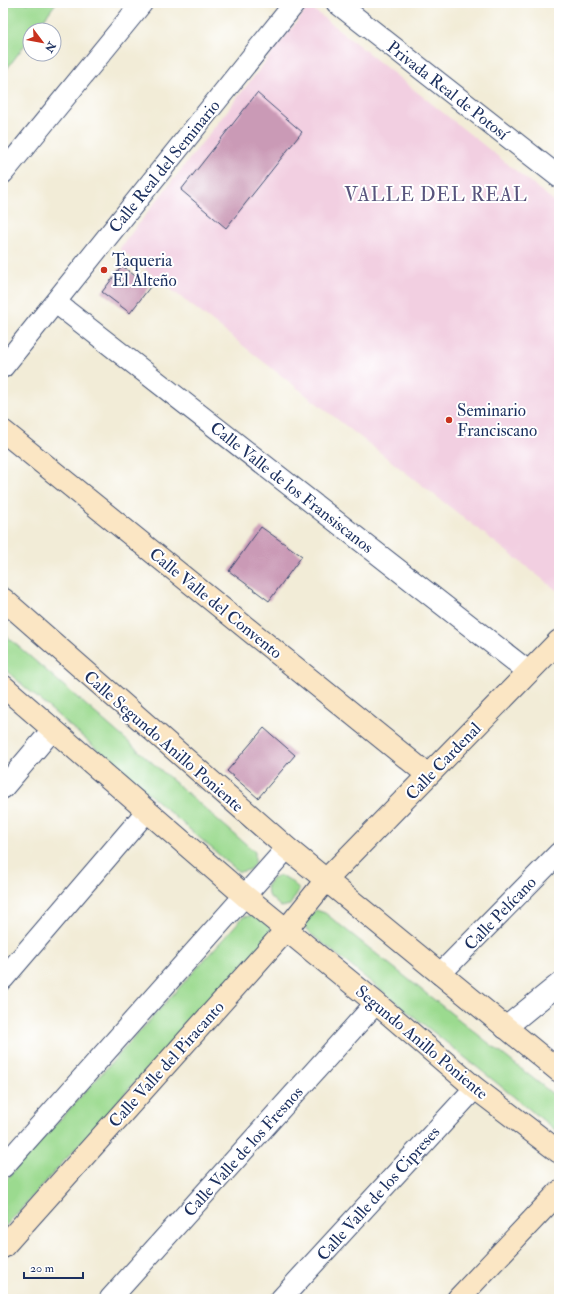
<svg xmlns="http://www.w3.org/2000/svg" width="562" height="1302" font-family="'IM FELL Double Pica',serif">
  <rect width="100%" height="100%" fill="#fff"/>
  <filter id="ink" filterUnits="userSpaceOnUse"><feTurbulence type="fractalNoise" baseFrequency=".025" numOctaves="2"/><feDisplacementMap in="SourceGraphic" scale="8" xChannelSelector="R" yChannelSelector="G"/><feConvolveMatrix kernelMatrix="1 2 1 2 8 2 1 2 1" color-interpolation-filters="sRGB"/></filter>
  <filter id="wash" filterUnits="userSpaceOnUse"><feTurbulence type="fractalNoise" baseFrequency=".012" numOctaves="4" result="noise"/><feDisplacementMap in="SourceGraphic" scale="16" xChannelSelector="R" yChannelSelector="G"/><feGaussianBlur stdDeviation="0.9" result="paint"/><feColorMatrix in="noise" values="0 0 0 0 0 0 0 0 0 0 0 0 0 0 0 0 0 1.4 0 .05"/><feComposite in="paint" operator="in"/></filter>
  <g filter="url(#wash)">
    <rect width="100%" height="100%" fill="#f2ecd7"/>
    <path fill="#f2cfe1" d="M309 6 559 205V592L119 249Z"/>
    <path fill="#9bda8f" stroke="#5b8476" d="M3 3H56L36 30H30V38L3 74Z
      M3 633 255 852V863L249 870 239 872 3 668Z
      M279 876C289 877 293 883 299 890L290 905 281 907 268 895 267 885 272 879Z
      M316 910 325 913 559 1099V1133L311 934 304 927 308 917Z
      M255 915 271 927 268 938 189 1022 3 1229V1183L243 917Z"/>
    <g id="blocks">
      <path fill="#ca9ab6" d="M257 93 302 132 226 228 181 190Z
        M122 266 150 287 130 313 102 292Z
        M261 527 302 556 269 601 229 571Z
        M264 728 295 755 258 798 227 771Z"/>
    </g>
  </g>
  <g filter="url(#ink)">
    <use href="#blocks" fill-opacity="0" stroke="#3b4b70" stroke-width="1"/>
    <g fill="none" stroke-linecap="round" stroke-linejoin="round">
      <g stroke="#3b4b70" stroke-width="23">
        <path id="street" d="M337 3 559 177
          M3 173 142 3
          M55 302 529 672
          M3 367 295 3
          M3 788 53 729
          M440 974 559 853
          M3 979 147 811
          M505 1028 559 984
          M3 1167 287 848
          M110 1299 376 1003
          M281 1299 475 1088"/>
      </g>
      <g stroke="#3b4b70" stroke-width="24">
        <path id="secondary" d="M3 431 428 775
          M3 599 287 848 559 1071
          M3 686 245 896 376 1003 475 1088 559 1152
          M3 1247 286 930 326 880 559 641
          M458 1299 559 1192"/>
      </g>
      <use href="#street" stroke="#fff" stroke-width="21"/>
      <use href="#secondary" stroke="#fbe6c4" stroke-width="22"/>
    </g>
  </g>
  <g fill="#c8321e" stroke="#fff" stroke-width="1.5">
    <circle cx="104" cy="270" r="4"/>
    <circle cx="449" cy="420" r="4"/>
  </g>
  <g text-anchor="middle" stroke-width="4" stroke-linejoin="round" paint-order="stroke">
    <g font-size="17" fill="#1b2f5e" stroke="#fff">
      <text transform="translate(448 90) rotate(38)" y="6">Privada Real de Potosí</text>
      <text transform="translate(164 166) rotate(-51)" y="6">Calle Real del Seminario</text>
      <text transform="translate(292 487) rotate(38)" y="6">Calle Valle de los Fransiscanos</text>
      <text transform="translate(216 603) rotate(39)" y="6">Calle Valle del Convento</text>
      <text transform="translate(164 741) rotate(41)" y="6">Calle Segundo Anillo Poniente</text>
      <text transform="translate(443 761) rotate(-46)" y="6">Calle Cardenal</text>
      <text transform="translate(500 913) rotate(-46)" y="6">Calle Pelícano</text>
      <text transform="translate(422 1042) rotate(40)" y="6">Segundo Anillo Poniente</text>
      <text transform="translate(166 1064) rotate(-48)" y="6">Calle Valle del Piracanto</text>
      <text transform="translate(243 1151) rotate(-48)" y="6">Calle Valle de los Fresnos</text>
      <text transform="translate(378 1193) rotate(-48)" y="6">Calle Valle de los Cipreses</text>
    </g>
    <g font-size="17" fill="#1b2f5e" stroke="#fff" text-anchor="start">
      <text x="112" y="266">Taqueria<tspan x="112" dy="20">El Alteño</tspan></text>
      <text x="457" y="416">Seminario<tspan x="457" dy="20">Franciscano</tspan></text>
    </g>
    <g font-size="19" letter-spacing="1" fill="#58547d" stroke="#fff">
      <text x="436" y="201">VALLE DEL REAL</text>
    </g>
  </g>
  <rect width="562" height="1302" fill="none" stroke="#fff" stroke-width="16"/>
  <g transform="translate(42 42) rotate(122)"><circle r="19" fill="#ffffff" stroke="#a4acbf"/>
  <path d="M0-3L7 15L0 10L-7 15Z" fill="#c8321e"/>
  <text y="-6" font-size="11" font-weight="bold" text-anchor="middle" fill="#1b2f5e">N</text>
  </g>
  <path d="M24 1272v6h59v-6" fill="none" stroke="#1b2f5e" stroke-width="2"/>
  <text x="30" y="1272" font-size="12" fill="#1b2f5e" stroke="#ffffff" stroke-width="3" paint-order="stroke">20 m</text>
</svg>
